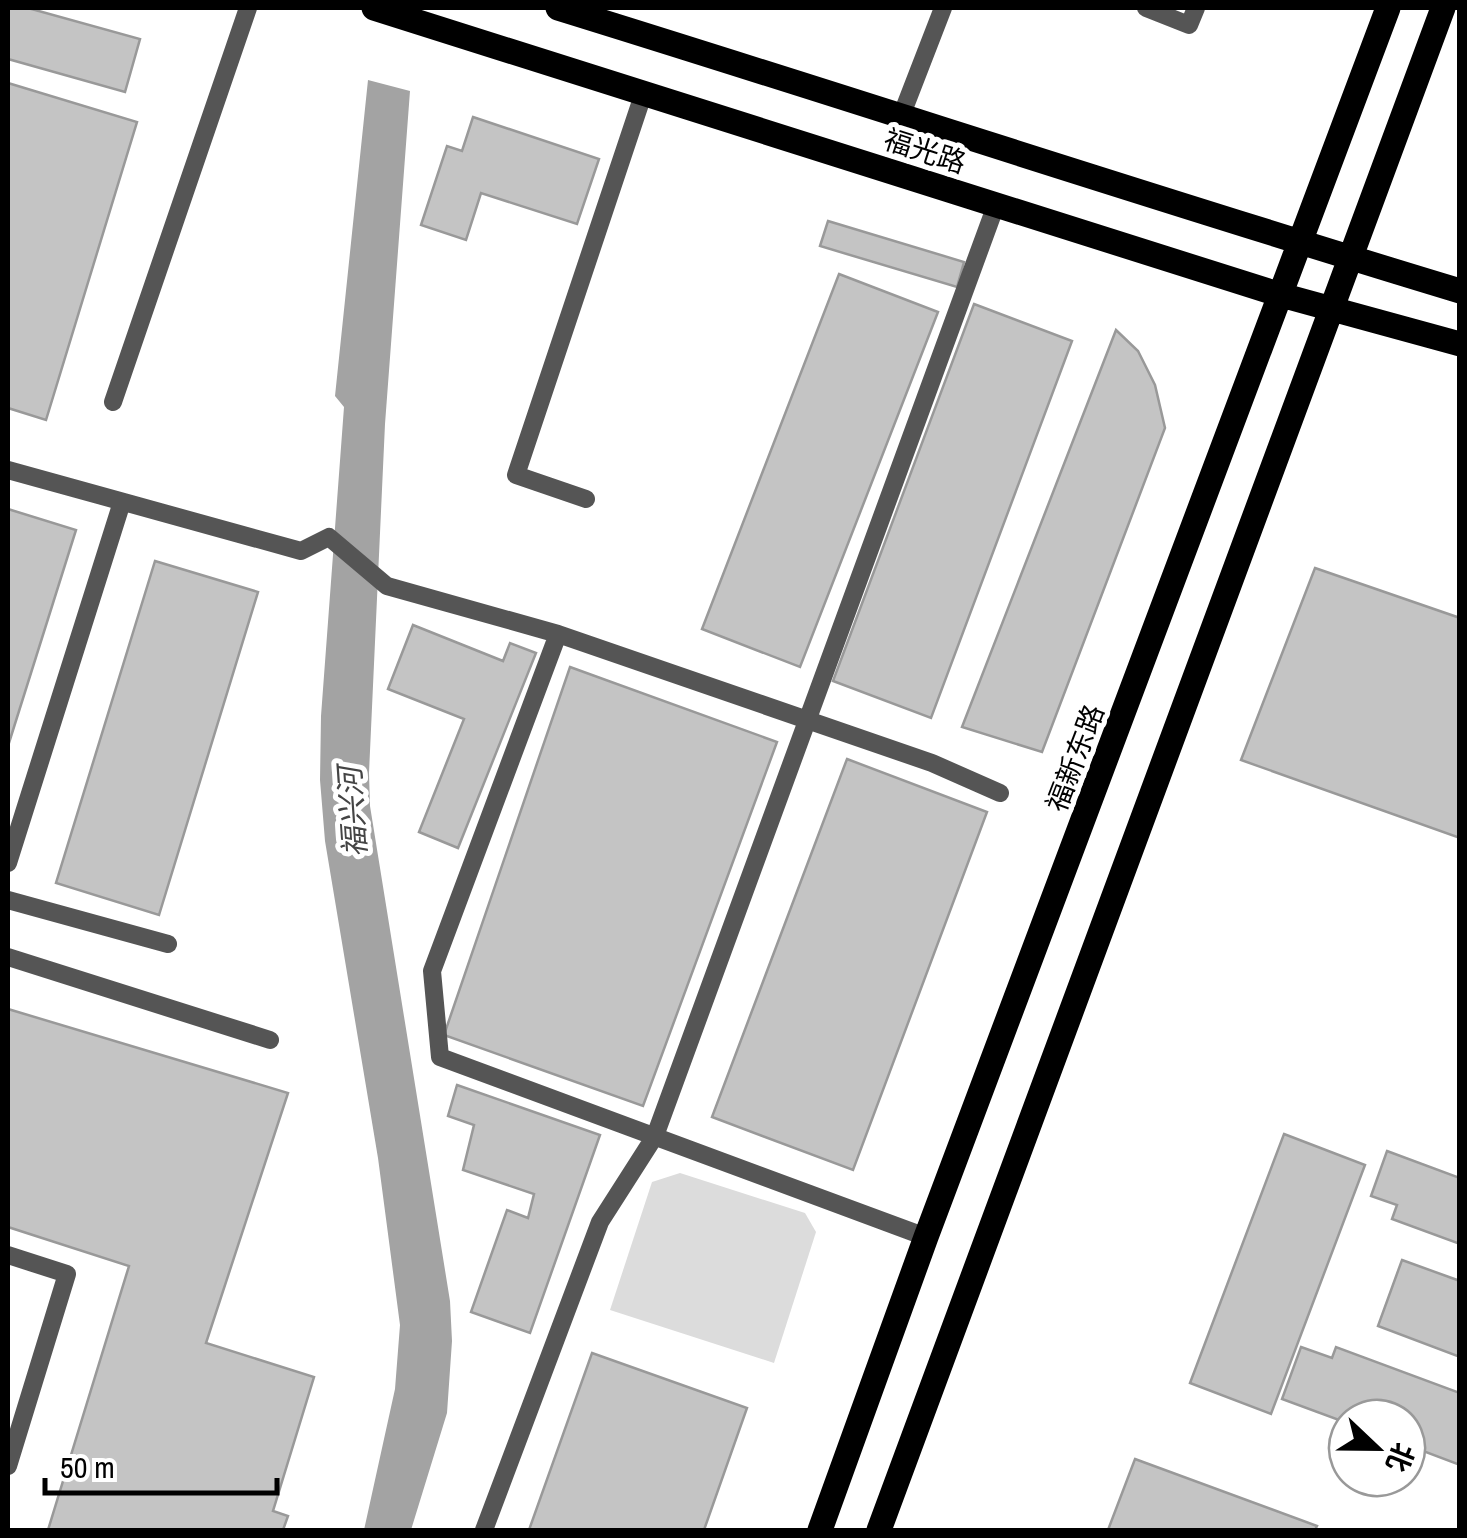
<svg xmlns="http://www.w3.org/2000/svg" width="1467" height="1538" font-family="'Archivo Narrow','Noto Sans SC',sans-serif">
  <rect width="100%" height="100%" fill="#fff"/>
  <path fill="#dcdcdc" d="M680 1173 805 1213 816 1232 774 1363 610 1310 652 1182Z"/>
  <path fill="#a3a3a3" d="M368 80 410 91 385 424 369 773 370 806 450 1301 452 1341 447 1413 411 1530H364L395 1389 400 1325 378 1158 325 841 320 780 321 716 344 407 335 396Z"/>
  <path fill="#c4c4c4" stroke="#999" stroke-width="2.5" d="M8 8H28L140 39 125 92 8 59Z
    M8 83 137 122 46 420 8 408Z
    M473 117 599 159 577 224 481 193 466 240 421 225 447 146 462 151Z
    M828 221 964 262 957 287 820 246Z
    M839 274 938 312 800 667 702 629Z
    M974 304 1072 341 931 718 833 681Z
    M1116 330 1138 351 1155 385 1165 428 1042 752 962 727Z
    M8 509 76 530 8 746Z
    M155 561 258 592 159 915 56 883Z
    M1315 568 1460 618V838L1241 760Z
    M413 625 503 661 510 643 536 653 458 848 419 832 464 719 388 689Z
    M570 667 777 742 643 1106 444 1035Z
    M847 759 987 812 853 1170 712 1117Z
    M8 1009 288 1093 206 1343 314 1377 273 1511 288 1516 283 1530H48L129 1266 8 1227Z
    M457 1085 600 1135 530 1333 471 1312 507 1210 528 1218 534 1194 463 1170 474 1125 448 1116Z
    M1284 1134 1365 1165 1271 1414 1190 1383Z
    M1387 1151 1460 1178V1244L1392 1219 1397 1205 1371 1196Z
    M1402 1260 1460 1281V1357L1378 1326Z
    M1301 1347 1332 1358 1336 1347 1460 1393V1465L1407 1445V1418H1347V1423L1282 1399Z
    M592 1353 747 1408 704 1530H529Z
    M1135 1459 1317 1526 1315 1530H1108Z"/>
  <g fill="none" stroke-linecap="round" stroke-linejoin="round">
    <path stroke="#555" stroke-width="18" d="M1146 8 1189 25 1196 8
      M902 114 943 8
      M113 402 248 8
      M8 470 301 551 329 537 387 586 558 634 932 763 1000 793
      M586 499 516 475 644 92
      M558 634 432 971 440 1057 926 1237
      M8 863 122 502
      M8 900 168 944
      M8 957 270 1040
      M8 1255 67 1274 8 1466
      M484 1530 600 1222 655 1136 996 205"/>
    <path stroke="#000" stroke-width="25" d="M374 8 1281 295 1460 344
      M558 8C859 101 1158 200 1460 291
      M820 1530 926 1237 1388 8
      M879 1530 1443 8"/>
  </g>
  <g text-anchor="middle" stroke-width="10" stroke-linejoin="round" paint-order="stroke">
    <g font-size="28" fill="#000" stroke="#fff">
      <text transform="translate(925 151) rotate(18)" y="10">福光路</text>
      <text transform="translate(1075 758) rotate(-69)" y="10">福新东路</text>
    </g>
    <g font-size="30" font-style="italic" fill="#444" stroke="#fff">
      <text transform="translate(353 812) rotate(-94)" y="10">福兴河</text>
    </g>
  </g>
  <rect width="1467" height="1538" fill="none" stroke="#000000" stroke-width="20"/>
  <g transform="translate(1377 1448) rotate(112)"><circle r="48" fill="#ffffff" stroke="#999999" stroke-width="2.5"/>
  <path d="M0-8L18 38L0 25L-18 38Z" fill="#000000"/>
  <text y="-15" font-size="28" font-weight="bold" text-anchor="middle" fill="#000000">北</text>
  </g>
  <path d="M45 1478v15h232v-15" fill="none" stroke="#000000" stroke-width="5"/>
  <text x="60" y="1478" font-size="30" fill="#000000" stroke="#ffffff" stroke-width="8" paint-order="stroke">50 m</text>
</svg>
